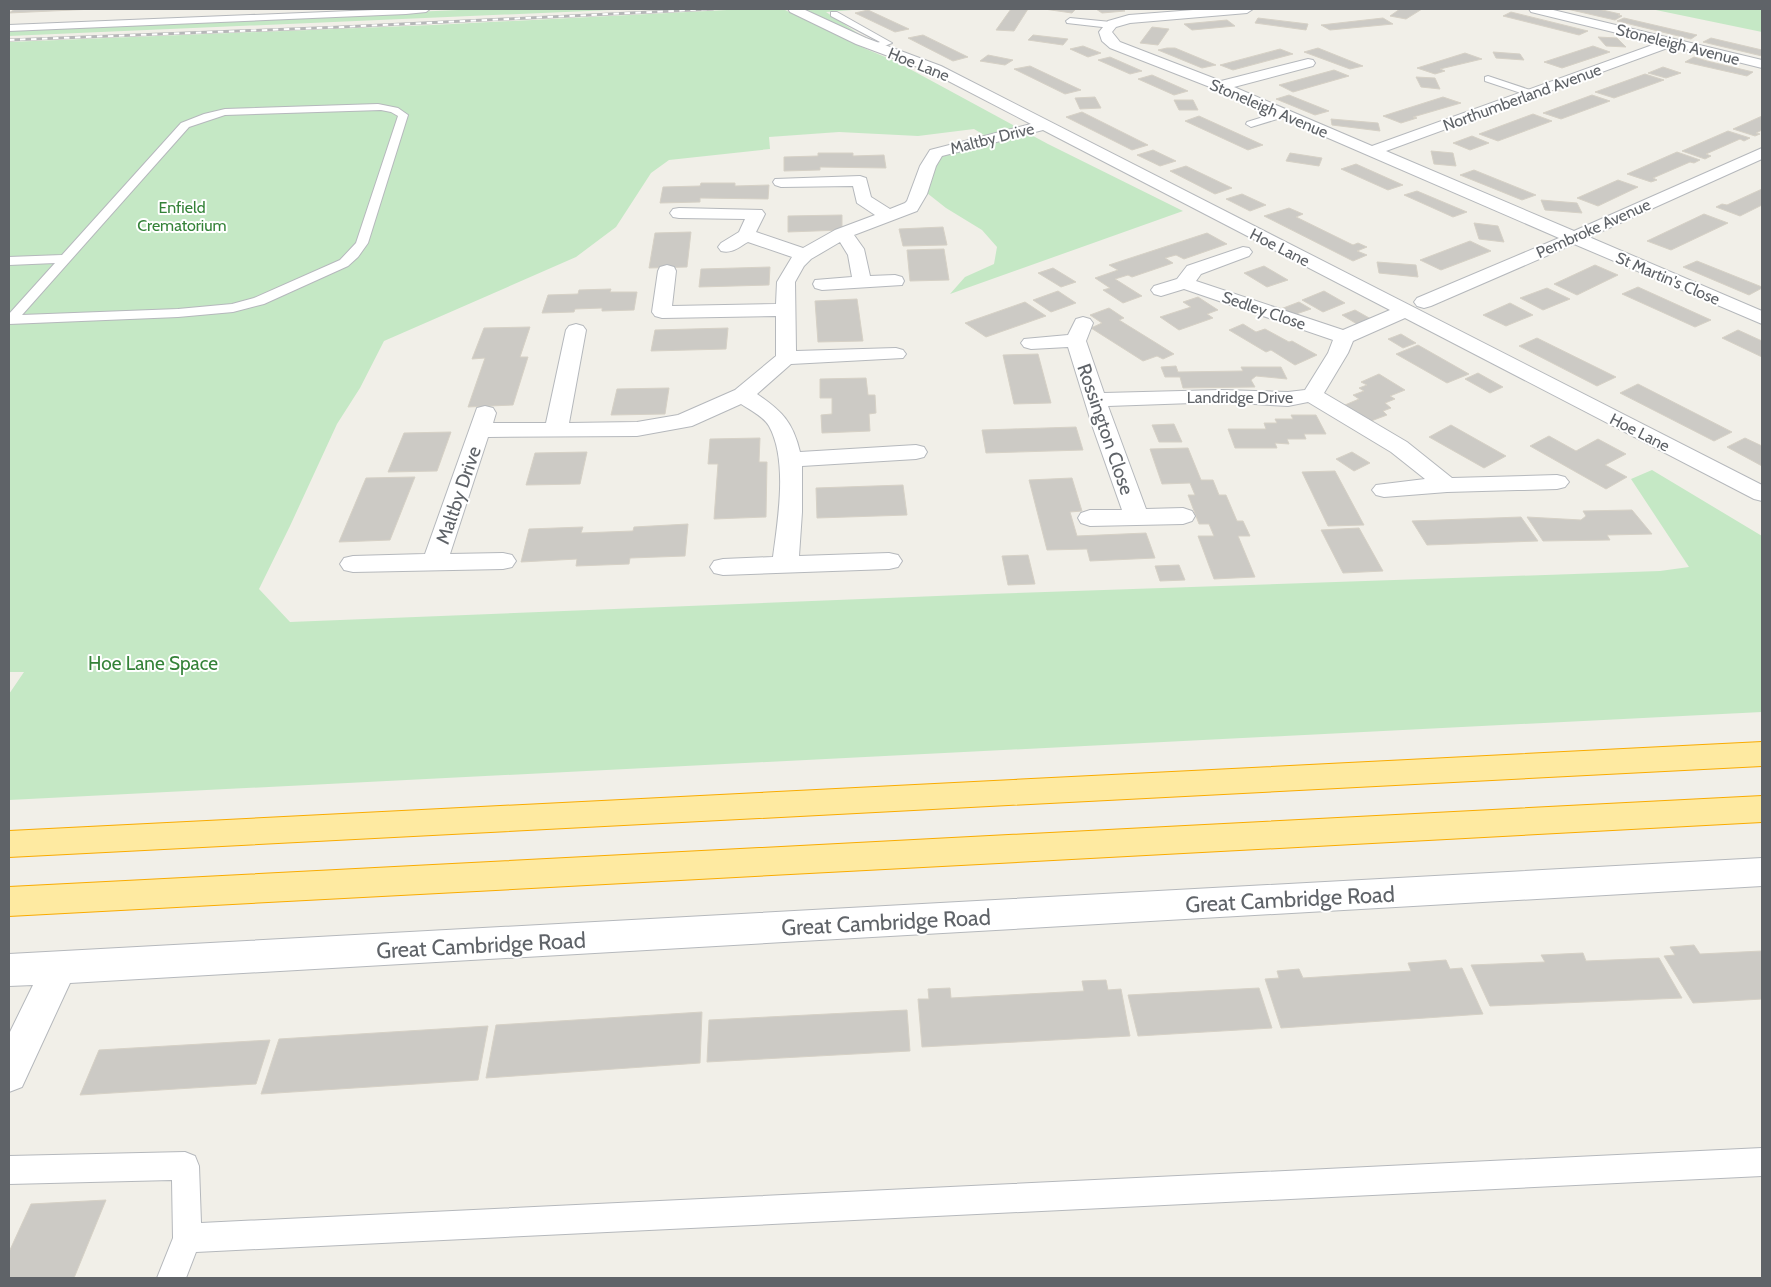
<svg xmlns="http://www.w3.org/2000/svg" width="1771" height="1287" font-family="Cabin,sans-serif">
  <rect width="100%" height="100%" fill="#f1efe8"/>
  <path fill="#c5e8c5" d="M481 9H634L9 36V30Z
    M746 9H783L866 49 895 61 1048 144 1183 211 950 294 965 277 994 264 997 247 982 230 946 208 927 193 940 155 984 135 974 129 918 136 839 132 769 137 770 149 669 160 651 173 616 227 576 257 384 341 360 388 337 424 290 526 259 589 290 622 987 594 1660 571 1689 567 1631 479 1652 470 1762 536V712L9 800V694L24 672H9V42L433 25Z
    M804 9H865L826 12 862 36Z
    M1651 9H1762V32Z"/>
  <path fill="#cccac5" stroke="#d6d1c6" d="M15 9H94L9 13Z
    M1011 9H1028L1014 31 996 30Z
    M1044 9H1076L1072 13Z
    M1096 9H1122L1125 11 1102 13Z
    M1400 9H1422L1406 19 1390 16Z
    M1567 9H1598L1620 14 1618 15 1622 16 1615 20Z
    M868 10 909 29 895 32 855 13Z
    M1511 12 1588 31 1579 35 1503 16Z
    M1258 18 1308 24 1306 30 1255 23Z
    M1383 18 1393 24 1330 30 1321 25Z
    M1624 18 1697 35 1691 39 1617 21Z
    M1227 20 1235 26 1192 30 1184 24Z
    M1152 27 1169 29 1158 45 1140 43Z
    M923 35 968 57 953 61 908 38Z
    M1033 35 1068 39 1063 45 1028 40Z
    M1598 37 1617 38 1626 47 1606 46Z
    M1711 38 1762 50V56L1703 42Z
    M1083 46 1101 53 1088 57 1070 49Z
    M1593 46 1610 52 1562 68 1544 62Z
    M1167 48H1175L1216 65 1202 68 1158 50Z
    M1318 48 1363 66 1350 69 1304 52Z
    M1280 49 1293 54 1233 70 1220 65Z
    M1493 52 1520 54 1524 60 1496 58Z
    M1465 53 1482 59 1440 69 1445 71 1435 74 1417 68Z
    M988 55 1013 60 1005 65 980 61Z
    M1110 57 1142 71 1130 74 1098 60Z
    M1694 57 1707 61 1753 72 1747 76 1685 62Z
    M1030 66 1081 90 1065 94 1014 69Z
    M1663 67 1681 73 1666 78 1648 73Z
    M1334 70 1349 76 1293 92 1279 85Z
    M1645 74 1664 80 1614 98 1595 92Z
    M1152 75 1188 91 1174 95 1138 79Z
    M1416 77 1435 78 1440 89 1421 87Z
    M1289 95 1329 111 1315 115 1276 99Z
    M1592 95 1610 101 1561 119 1543 113Z
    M1095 97 1101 108 1080 109 1075 98Z
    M1443 97 1461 103 1413 117 1417 118 1401 123 1383 116Z
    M1174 100H1193L1198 110H1179Z
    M1082 112 1148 145 1132 150 1066 117Z
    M1533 114 1552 121 1498 141 1479 134Z
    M1199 116 1263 145 1248 150 1185 121Z
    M1762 116V130L1756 133 1760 134 1755 136 1733 129Z
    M1331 119 1378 123 1380 131 1332 125Z
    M1728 131 1750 138 1744 141 1740 139 1706 154 1711 156 1705 159 1682 151Z
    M1472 136 1489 143 1470 150 1453 143Z
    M1153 150 1176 161 1160 166 1137 155Z
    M1431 151 1453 153 1456 166 1434 164Z
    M1677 152 1700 160 1694 163 1690 162 1653 178 1657 180 1651 182 1627 174Z
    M818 153H853V156L884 155 886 168 820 167V170L784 171V157L818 156Z
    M1290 153 1322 158 1319 166 1286 161Z
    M1356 164 1403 185 1388 190 1341 169Z
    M1186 166 1232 188 1215 194 1170 171Z
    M1474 170 1536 195 1522 200 1460 175Z
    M1618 180 1638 187 1598 206 1577 198Z
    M701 183H735V186L769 185 768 199 700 198V202L660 203 663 187 700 186Z
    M1762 189V205L1740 216 1716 207 1722 204 1727 205Z
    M1417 191 1467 212 1453 217 1404 195Z
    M1242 194 1266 205 1250 211 1226 199Z
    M1541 200 1577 203 1582 213 1545 210Z
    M1289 208 1303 214 1296 217 1353 245 1358 243 1367 247 1357 251 1367 255 1353 261 1264 216Z
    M1704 214 1728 223 1671 250 1647 241Z
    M842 215V230L788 232V216Z
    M1474 223 1498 226 1504 242 1479 239Z
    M943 227 947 245 903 246 899 229Z
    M691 232 687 267 649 268 655 233Z
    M1207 233 1227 244 1184 259 1176 255 1165 258 1173 263 1132 277 1128 275 1115 279 1142 296 1123 303 1103 290 1110 288 1095 278 1118 270 1109 265Z
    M1470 241 1491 251 1441 270 1420 260Z
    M944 249 949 280 910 281 907 250Z
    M1697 261 1762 287V288L1749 295 1683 267Z
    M1377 262 1416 265 1418 277 1379 273Z
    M1595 265 1618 275 1577 295 1554 284Z
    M1264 266 1288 280 1267 287 1244 273Z
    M770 267 769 285 699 287 701 269Z
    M1053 268 1076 282 1061 287 1038 273Z
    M1638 287 1711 320 1695 327 1622 294Z
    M1547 288 1570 299 1543 310 1520 298Z
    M611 289 610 292H637L634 310 602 311V308L575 309 574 312 542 313 548 295 578 294 579 290Z
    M1058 291 1076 303 1051 312 1033 300Z
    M1324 291 1345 303 1323 312 1302 300Z
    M1198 297 1218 310 1207 314 1213 318 1179 330 1160 317 1191 307 1183 302Z
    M857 299 863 341 818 342 815 301Z
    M1025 302 1046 316 986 337 965 323Z
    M1299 302 1311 309 1290 316 1278 310Z
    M1510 303 1533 315 1506 326 1483 315Z
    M1109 308 1124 318 1119 320 1174 354 1163 359 1157 356 1143 361 1091 328 1102 323 1090 315Z
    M1355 310 1371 319 1357 324 1342 315Z
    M1243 324 1256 332 1265 329 1289 342 1292 341 1317 355 1295 365 1271 350 1266 352 1229 330Z
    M530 327 520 357H528L513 405 468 407 485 358 472 359 484 328Z
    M728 328 726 349 651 351 655 330Z
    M1738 330 1762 341V357L1722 338Z
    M1401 334 1416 343 1403 348 1388 339Z
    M1537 338 1616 377 1597 386 1519 346Z
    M1418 345 1469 374 1447 383 1396 354Z
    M1038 354 1051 403 1014 404 1003 355Z
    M1176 366 1178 372 1243 371 1241 367H1281L1287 379 1256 376 1251 380 1255 387 1183 388 1180 377H1165L1161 367Z
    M1478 373 1503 387 1490 393 1465 379Z
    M1379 374 1405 390 1390 396 1395 399 1385 403 1391 408 1383 411 1387 415 1371 421 1345 405 1359 399 1353 395 1364 391 1359 388 1367 385 1361 382Z
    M866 378 868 395H875L876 413 869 414 870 431 822 433 821 415 832 414V398H820V379Z
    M1638 384 1732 432 1714 441 1620 393Z
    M669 388 665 414 611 415 617 389Z
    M1291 415H1316L1326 434H1304L1306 439H1287L1289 444 1275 443 1277 448H1235L1228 429H1266L1264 423H1277L1275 419H1293Z
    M1174 424 1182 442H1159L1152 425Z
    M1451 425 1506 456 1484 468 1429 437Z
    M1076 427 1083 450 986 453 982 430Z
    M451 432 437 471 388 472 404 433Z
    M1549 436 1576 451 1598 439 1626 454 1605 465 1627 477 1606 489 1530 446Z
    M760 438 759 462H767L766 517 714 519 718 464H708L710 439Z
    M1745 438 1762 446V466L1727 447Z
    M1188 448 1201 480H1213L1219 495H1226L1237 521H1243L1250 536H1238L1255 577 1214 579 1198 536H1214L1209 524H1199L1188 495H1195L1190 483 1162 484 1150 449Z
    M587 452 580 484 526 485 535 453Z
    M1352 452 1370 463 1354 471 1336 459Z
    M1335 471 1364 525 1328 526 1302 472Z
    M415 477 390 540 339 542 366 478Z
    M1072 478 1082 511 1070 512 1077 536 1146 533 1155 558 1090 561 1087 549 1047 550 1029 480Z
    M903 485 907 515 817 518 816 488Z
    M1632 510 1652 534 1607 535 1610 540 1543 541 1527 517 1581 520 1586 516 1583 511Z
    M1521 517 1538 541 1427 545 1412 521Z
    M688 524 685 556 630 558 629 564 576 566 577 559 521 562 529 529 583 527 581 533 633 531 634 527Z
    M1359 528 1383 571 1343 573 1321 530Z
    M1028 555 1035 584 1008 585 1002 556Z
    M1179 565 1185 580 1160 581 1155 566Z
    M1694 945 1700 954 1762 951V999L1693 1003 1664 956 1675 955 1670 947Z
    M1583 953 1586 961 1659 958 1682 998 1490 1006 1471 965 1545 962 1541 955Z
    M1446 960 1450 969 1462 968 1483 1014 1281 1028 1265 979 1279 978 1277 971 1299 969 1303 978 1411 971 1408 963Z
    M1106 980 1108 990 1121 989 1130 1036 922 1047 918 999H929L928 989 950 988 951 998 1084 991 1082 981Z
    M1259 988 1272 1028 1138 1036 1128 995Z
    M907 1010 910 1051 707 1062 709 1020Z
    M702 1012 700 1063 486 1078 496 1025Z
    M488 1026 478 1080 261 1094 279 1039Z
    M270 1040 256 1084 80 1095 99 1050Z
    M106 1200 74 1278H9V1252L31 1204Z"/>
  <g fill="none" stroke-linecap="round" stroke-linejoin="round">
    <g stroke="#b5b8bc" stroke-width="2">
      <path id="service" d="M399 9H430L426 12 406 14 9 31V25Z
        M831 12H837L892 43 877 49H871V45L880 42 831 16Z
        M1070 18 1111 22 1115 25 1111 28 1067 23 1066 21Z
        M1488 76 1536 92 1538 94 1533 97 1485 81V77Z
        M378 104 398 108 408 115 368 243 358 257 348 266 264 304 233 312 178 317 9 324V314L55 263 9 265V257L62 255 181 123 204 114 225 109ZM381 110 391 112 398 116 356 243 340 260 254 298 232 304 178 309 22 315 189 127 225 115Z
        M1283 111 1287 112V116L1251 127 1246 124 1247 122Z
        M1762 1148V1176L196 1252 186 1278H157L173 1238 172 1180 9 1184V1156L185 1152 195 1156 199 1166 201 1223Z"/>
    </g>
    <g stroke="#b5b8bc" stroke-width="2">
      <path id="minor" d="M788 9H803L866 38 941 66 1762 485V501L1754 499 1405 318 1353 341 1348 353 1324 393 1407 442 1452 478 1557 475 1565 477 1569 482 1565 487 1557 489 1447 492 1384 497 1376 495 1372 490 1376 485 1425 479 1391 452 1308 402 1288 406 1221 402 1108 406 1146 509 1183 508 1192 511 1195 516 1192 521 1183 524 1090 526 1081 523 1078 518 1081 513 1090 510H1122L1092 425 1068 347 1031 349 1024 347 1021 343 1024 339 1068 335 1076 319 1083 317 1090 319 1093 323 1086 341 1104 393 1221 390 1288 392 1305 390 1328 353 1333 340 1184 289 1161 296 1154 294 1151 290 1154 286 1177 279 1187 266 1243 247 1249 248 1252 252 1249 256 1201 274 1196 281 1343 330 1390 310 1043 130 942 156 936 166 927 194 917 211 854 235 864 249 870 276 895 275 902 277 904 281 902 285 822 290 815 288 813 284 815 280 852 277 848 255 840 242 811 259 804 266 795 282 796 351 896 348 903 350 906 354 903 358 791 364 757 394C782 411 793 422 800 452L916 445 924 447 927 452 924 457 916 459 802 466V512L799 556 889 553 898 555 902 561 898 567 889 569 723 575 714 573 710 567 714 561 723 559 773 557C778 519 788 460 769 426 763 416 750 410 741 404L692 426 637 436 488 437 450 554 503 553 512 555 516 561 512 567 503 569 353 572 344 570 340 564 344 558 353 556 425 554 477 408 485 406 493 408 496 413 493 423H546L566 330 569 326 576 324 583 326 586 330 569 423 637 422 678 415 735 390 776 356V316L662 318 655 316 652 312 658 271 660 267 667 265 674 267 676 271 672 306 776 304 777 282 792 257 748 242C739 247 732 254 721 251L718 247 721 243 739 232 745 219 679 218 673 217 670 213 673 209 679 208 762 210 765 214 756 232 803 248 835 230 875 215 857 203 853 186 781 187 775 185 773 182 775 179 860 176 866 178 871 197 890 209 905 203 907 201 920 166 930 150 1031 124 931 72 856 44 790 12Z
        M1206 9H1253L1247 13 1130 23 1116 27 1112 32 1120 42 1221 81 1308 59 1313 60 1315 63 1313 66 1234 87 1372 146 1658 43 1531 12 1529 9H1549L1762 60V68L1673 46 1386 151 1574 231 1762 148V159L1589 237 1762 311V324L1574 244 1431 306 1424 308 1417 306 1414 302 1417 298 1559 238 1215 89 1110 48 1102 41 1099 32 1108 21 1129 15Z
        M1762 858V886L70 983 22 1087 9 1092V1034L33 985 9 986V954Z"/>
    </g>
    <g stroke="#f9ab00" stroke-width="2">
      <path id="trunk" d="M1762 742V766L9 857V831Z
        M1762 796V822L9 916V887Z"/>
    </g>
    <use href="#service" fill="#fff" fill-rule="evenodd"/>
    <use href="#minor" fill="#fff" fill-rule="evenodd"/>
    <use href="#trunk" fill="#feeaa1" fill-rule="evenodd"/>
    <g stroke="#b6b7b8" stroke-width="3">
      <path id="rail" d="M9 40 342 27 713 9"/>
    </g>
    <use href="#rail" stroke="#fff" stroke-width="2" stroke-dasharray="5.5" stroke-linecap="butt"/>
  </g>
  <g text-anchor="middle" stroke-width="4" stroke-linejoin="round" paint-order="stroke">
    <g font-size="16" fill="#5f6368" stroke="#fff">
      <text transform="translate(1678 44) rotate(14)" y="6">Stoneleigh Avenue</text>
      <text transform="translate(919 64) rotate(22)" y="6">Hoe Lane</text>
      <text transform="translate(1522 97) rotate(-20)" y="6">Northumberland Avenue</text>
      <text transform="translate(1269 108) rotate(23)" y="6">Stoneleigh Avenue</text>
      <text transform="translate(992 138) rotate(-14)" y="6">Maltby Drive</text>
      <text transform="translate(1593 228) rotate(-24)" y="6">Pembroke Avenue</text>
      <text transform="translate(1280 247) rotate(27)" y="6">Hoe Lane</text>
      <text transform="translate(1668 278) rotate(23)" y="6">St Martin's Close</text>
      <text transform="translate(1264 310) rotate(19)" y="6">Sedley Close</text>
      <text x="1240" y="403">Landridge Drive</text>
      <text transform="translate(1640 432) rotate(27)" y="6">Hoe Lane</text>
    </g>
    <g font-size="16" fill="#348238" stroke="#fff">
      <text x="182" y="213">Enfield<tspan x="182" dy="18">Crematorium</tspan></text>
    </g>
    <g font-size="19" fill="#5f6368" stroke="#fff">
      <text transform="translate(1106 429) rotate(71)" y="7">Rossington Close</text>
      <text transform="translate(458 495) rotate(-71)" y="7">Maltby Drive</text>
    </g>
    <g font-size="19" fill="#348238" stroke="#fff">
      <text x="153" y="670">Hoe Lane Space</text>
    </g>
    <g font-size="22" fill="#5f6368" stroke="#fff">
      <text transform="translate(1290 899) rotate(-3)" y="8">Great Cambridge Road</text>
      <text transform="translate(886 922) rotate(-3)" y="8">Great Cambridge Road</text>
      <text transform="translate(481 945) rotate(-3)" y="8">Great Cambridge Road</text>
    </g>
  </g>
  <rect width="1771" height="1287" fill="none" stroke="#5f6368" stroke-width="20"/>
</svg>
